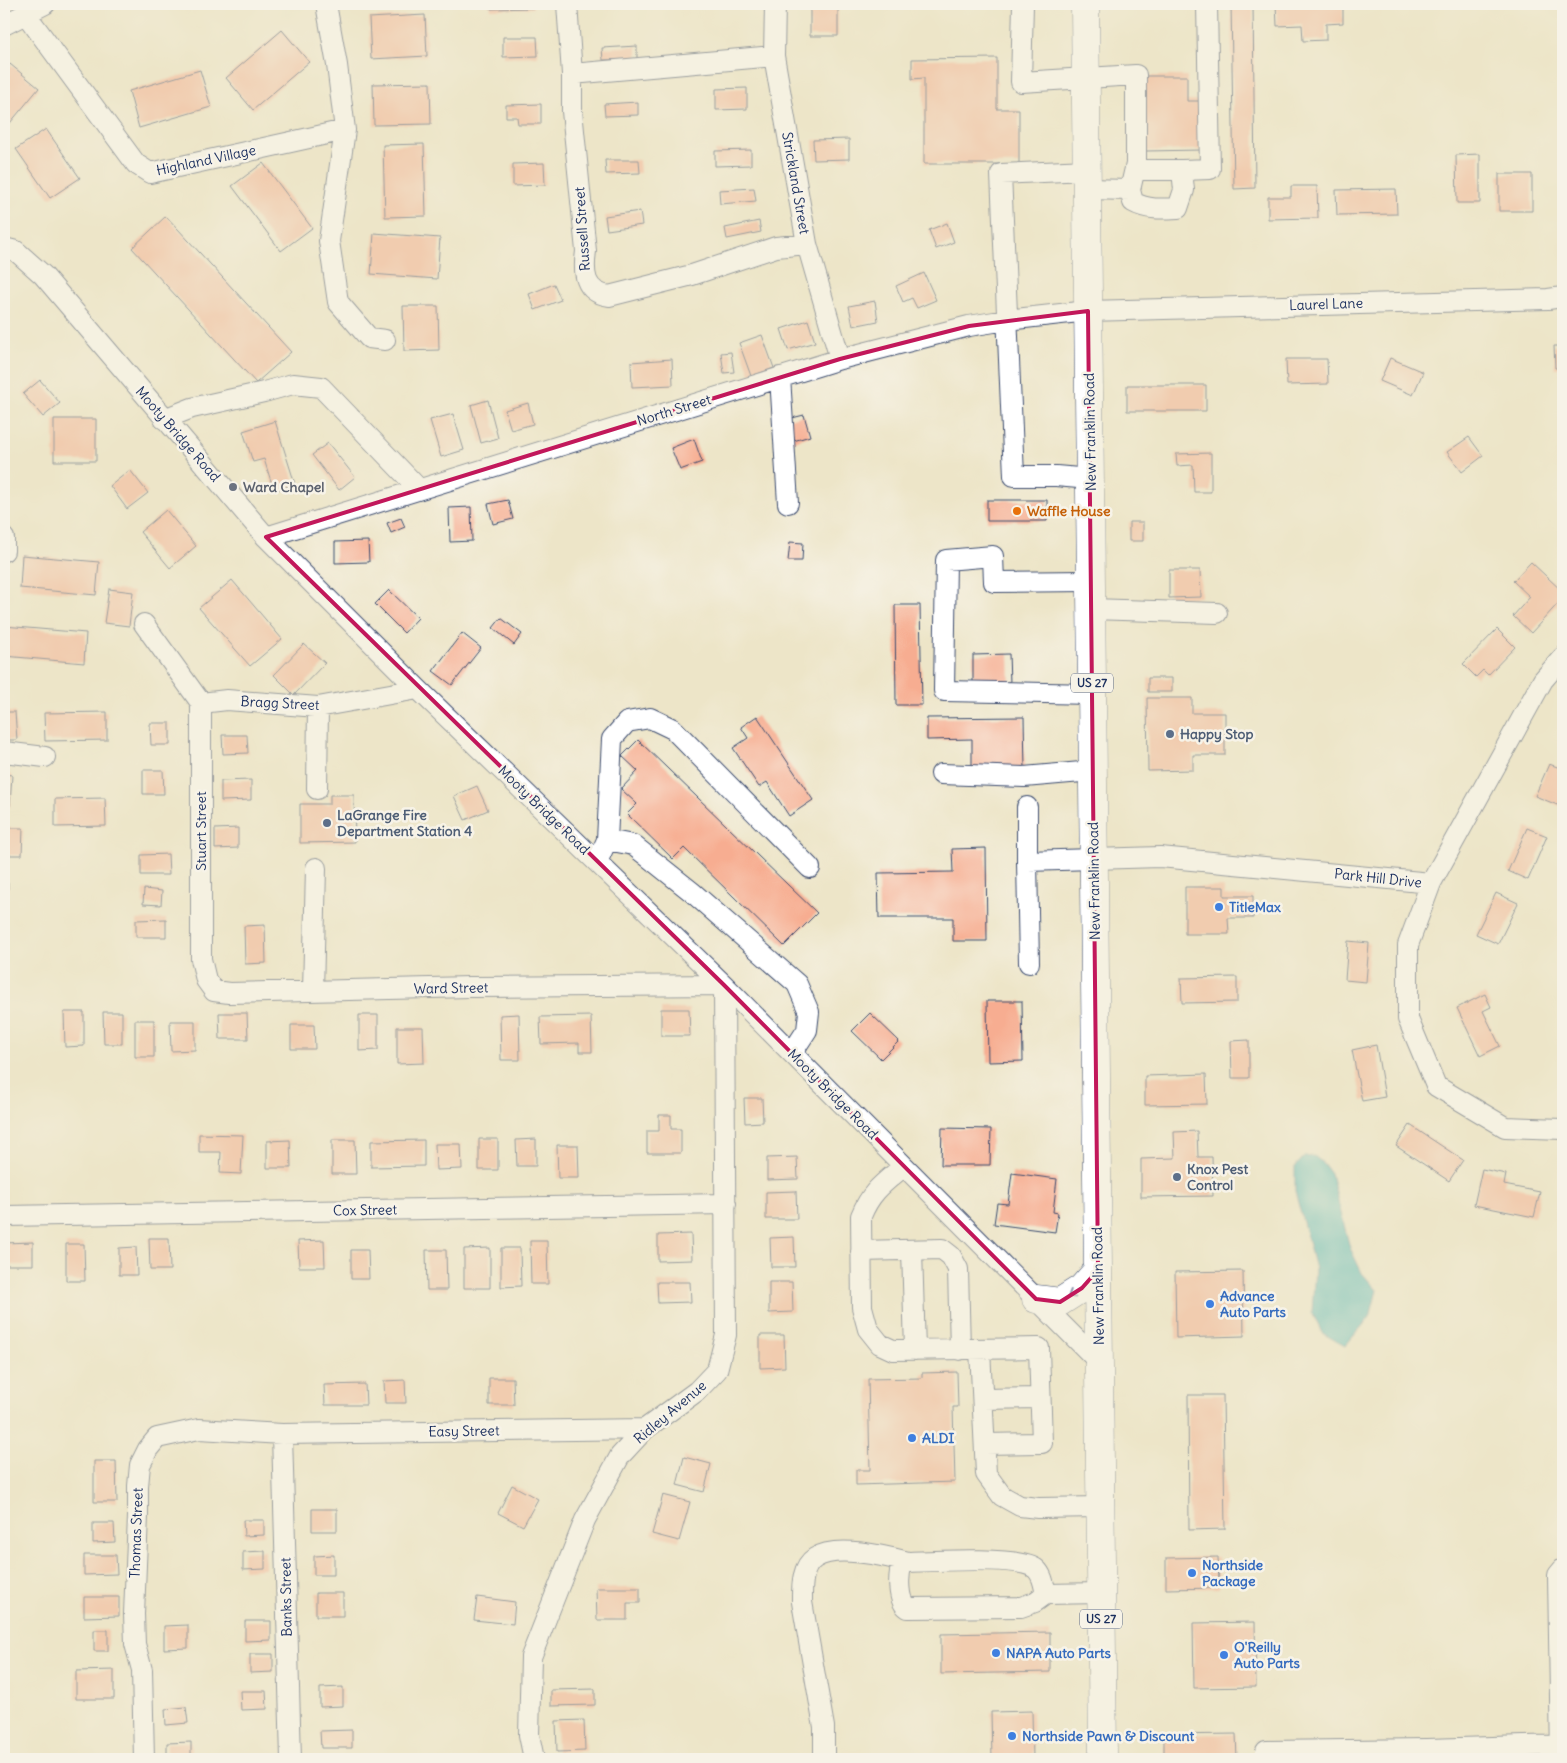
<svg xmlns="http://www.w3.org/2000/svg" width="1567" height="1763" font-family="Delius,sans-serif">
  <rect width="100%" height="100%" fill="#f7f3e8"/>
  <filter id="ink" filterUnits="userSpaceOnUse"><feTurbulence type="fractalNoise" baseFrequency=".02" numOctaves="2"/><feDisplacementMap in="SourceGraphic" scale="10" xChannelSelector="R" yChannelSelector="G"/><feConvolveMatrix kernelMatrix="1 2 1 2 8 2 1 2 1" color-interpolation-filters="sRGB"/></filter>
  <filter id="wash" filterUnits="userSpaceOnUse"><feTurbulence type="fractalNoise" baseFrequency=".0096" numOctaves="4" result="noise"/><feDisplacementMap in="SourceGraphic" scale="20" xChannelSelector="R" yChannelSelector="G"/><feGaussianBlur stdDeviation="1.12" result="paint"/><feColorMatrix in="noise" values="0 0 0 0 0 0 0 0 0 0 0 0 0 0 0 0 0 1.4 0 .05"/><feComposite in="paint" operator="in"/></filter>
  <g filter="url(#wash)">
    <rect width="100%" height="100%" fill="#ede5c8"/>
    <path fill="#41b2b8" stroke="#2e708b" d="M1314 1156 1323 1163 1331 1174 1350 1248 1362 1273 1377 1290 1370 1317 1345 1346 1322 1333 1312 1312 1315 1269 1295 1191V1167L1304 1157Z"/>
    <g id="blocks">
      <path fill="#f7ad91" d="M490 4H532L533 8 491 9Z
        M606 4H633V5L607 8Z
        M1231 4H1253L1255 188 1234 189Z
        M1276 4H1343V23L1326 24V40L1303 41 1302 25 1277 26Z
        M810 5H838V36H810Z
        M425 15 427 56 371 59 369 18Z
        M282 30 309 62 253 110 226 78Z
        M503 37H537L538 56 503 57Z
        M637 46V59L603 60 602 48Z
        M997 58V109H1019V164H924V78L912 79V59Z
        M10 64 39 88 10 123 4 117V71Z
        M200 70 211 107 139 128 129 91Z
        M1145 76H1187V101H1201V150L1146 151Z
        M430 83 431 124 374 125 373 84Z
        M747 88V109L716 110V89Z
        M638 102V115L605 116 604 104Z
        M541 104V124H518L517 117H506V105Z
        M46 129 80 178 50 198 16 149Z
        M849 139V159L814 160 813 140Z
        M424 144 426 216 385 217 383 145Z
        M751 150V165L715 166V151Z
        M1480 154V203H1457L1456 155Z
        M605 160H639L640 173 606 174Z
        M263 163 312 228 281 251 232 186Z
        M544 163 545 185 513 186V164Z
        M1499 174H1532V211H1499Z
        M1291 186H1317L1318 218 1268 219V197H1291Z
        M754 188 756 201 720 204 719 190Z
        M1396 189 1397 214 1337 215 1336 190Z
        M640 211 642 225 607 230 605 216Z
        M166 216 291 352 256 383 132 248Z
        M759 221 761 232 727 239 725 228Z
        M947 223 954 242 936 249 929 230Z
        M374 233 440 238 437 279 371 274Z
        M924 273 936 300 917 308 912 298 903 302 896 286Z
        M554 284 561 300 535 310 529 294Z
        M875 301 878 321 853 326 849 306Z
        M403 306H438L439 350 404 351Z
        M808 320 815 342 788 350 781 329Z
        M762 335 774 368 751 376 739 343Z
        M1554 346H1563V368H1555Z
        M731 352 734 372 724 373 721 353Z
        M1390 358 1423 372 1413 395 1380 381Z
        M672 359 673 385 632 387 631 362Z
        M1286 359H1327L1328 384 1287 385Z
        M40 380 60 403 43 417 23 394Z
        M1127 385H1206V411H1127Z
        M488 400 498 438 481 443 471 405Z
        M528 403 533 424 511 430 505 410Z
        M453 414 464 450 441 457 430 420Z
        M804 415 810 436 790 442 784 420Z
        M54 419H96V461H54Z
        M275 421 295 484 274 491 264 459 253 462 243 431Z
        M1469 437 1483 456 1462 472 1447 452Z
        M694 439 702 462 680 470 671 448Z
        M328 443 355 477 339 490 312 455Z
        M1211 453V492H1194L1193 465 1177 466 1176 454Z
        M130 470 148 493 127 509 110 486Z
        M508 500 513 519 493 524 488 504Z
        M987 500H1047V521H987Z
        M471 507 472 541 450 542 449 508Z
        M166 510 196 546 170 568 140 532Z
        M401 518 405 527 391 533 387 523Z
        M1129 522H1143V541H1129Z
        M368 541 369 562 335 563V542Z
        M790 542 803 543 802 561H788Z
        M22 555 99 562 96 595 20 588Z
        M1531 562 1563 592V598L1531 633 1513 616 1530 597 1513 581Z
        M1169 570H1200L1201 597 1169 598Z
        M232 580 282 639 250 666 199 608Z
        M109 589 133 592 129 626 104 623Z
        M389 590 418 618 404 633 375 604Z
        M895 605H920L922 705H896Z
        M501 618 522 634 514 645 493 628Z
        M4 626 86 633 84 663 4 656Z
        M1497 629 1515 647 1488 675 1483 670 1476 677 1463 664Z
        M462 633 481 648 452 685 433 671Z
        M304 644 325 663 294 695 274 675Z
        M1009 654 1010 683 973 684V655Z
        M1148 678H1172V692H1148Z
        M1147 698H1192V713H1225V755H1193V770L1148 771Z
        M4 712H15L17 740H4Z
        M107 712V740L45 741 44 713Z
        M757 716 813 800 789 816 767 782 759 787 733 748 748 738 741 727Z
        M1024 717 1025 770 972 771V739L927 740V718Z
        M150 723H170V745H151Z
        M222 735H247L248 753 223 754Z
        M638 740 817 913 784 946 684 848 673 859 627 814 637 804 621 789 638 771 622 756Z
        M1549 764 1563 769V799L1560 806 1535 796Z
        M143 770H163L164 794H143Z
        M4 774 12 775 10 806 4 805Z
        M251 780V800L221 801V781Z
        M477 786 488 810 465 820 454 796Z
        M330 795H354L355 842 300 843V804H330Z
        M105 798 106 826 55 827V799Z
        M4 828H23L22 855H4Z
        M238 828V848L215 849V829Z
        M1527 828 1547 836 1528 880 1508 871Z
        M986 848 987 941H953V918H879L878 873 953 872 952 849Z
        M168 854 169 875H141V855Z
        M4 883H8V896H4Z
        M1185 887H1224V896H1253V918H1228L1229 934H1185Z
        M144 889 162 891 161 905 143 904Z
        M1496 893 1518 903 1498 944 1476 934Z
        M166 919V937H136V920Z
        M265 925 266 963 245 964 244 926Z
        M1348 941 1369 943 1366 982 1345 980Z
        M1237 977V1002L1182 1003 1181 978Z
        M1485 994 1491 1007 1483 1011 1500 1046 1480 1056 1457 1008Z
        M987 1001H1022L1023 1061 988 1062Z
        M661 1009H689L690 1036H661Z
        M64 1012H84V1046L65 1047Z
        M103 1012H122V1044H104Z
        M219 1013H247L248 1039H220Z
        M870 1013 899 1041 881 1059 852 1031Z
        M519 1014 520 1060H501L500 1015Z
        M359 1015H378V1050L359 1051Z
        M591 1016 592 1052H579V1043L541 1044 540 1017Z
        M135 1020H154V1057H135Z
        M170 1021H195V1050L171 1051Z
        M291 1025H314L315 1049H291Z
        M397 1027H423L424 1063 397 1064Z
        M1249 1040V1078H1232L1231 1041Z
        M1376 1045 1385 1097 1362 1101 1352 1050Z
        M1206 1074 1207 1104 1145 1105V1076Z
        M744 1098H762L763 1122 745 1123Z
        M659 1115H671V1129H681V1153H647V1131H659Z
        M1410 1125 1463 1160 1449 1181 1396 1146Z
        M942 1128 991 1129 990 1165H941Z
        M1197 1131 1198 1157H1212L1213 1196 1141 1197V1159L1175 1158 1174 1132Z
        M199 1134 243 1135 241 1174 220 1173 221 1152H199Z
        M479 1139H498V1170H479Z
        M536 1139V1166H517L516 1140Z
        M290 1140 291 1168H267V1141Z
        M332 1140H355L356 1174H332Z
        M424 1140V1166L371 1167V1141Z
        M435 1144H461L462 1169 436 1170Z
        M557 1145H578L579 1178H558Z
        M797 1157 798 1179 767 1180V1158Z
        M1482 1169 1506 1174 1504 1185 1540 1192 1534 1217 1474 1205Z
        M1012 1173 1057 1179 1053 1212 1058 1213 1055 1232 994 1224 997 1203 1008 1204Z
        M796 1191 797 1219H766V1192Z
        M691 1234 692 1260 658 1261V1235Z
        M794 1237 795 1267H771L770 1238Z
        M149 1238H169L170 1270H150Z
        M324 1240 325 1267H299L298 1241Z
        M530 1241H547L548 1284H531Z
        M33 1242V1265H4V1243Z
        M66 1244H84L85 1281H66Z
        M136 1247 137 1275H119V1248Z
        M490 1248V1288H464V1249Z
        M501 1248H520L521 1286 501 1287Z
        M351 1250H368L369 1279H351Z
        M426 1250H446L447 1290H427Z
        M1243 1271 1244 1336 1176 1338 1175 1272Z
        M657 1282H690L691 1302 658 1303Z
        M769 1282H792L793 1312 769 1313Z
        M760 1335H784L785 1367 760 1368Z
        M957 1372 958 1407H953L955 1482 856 1485V1470H870L868 1379 922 1378V1373Z
        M489 1378H513L514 1405H489Z
        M405 1380 406 1403H385L384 1381Z
        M365 1384 366 1405H325L324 1385Z
        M1188 1395H1223L1225 1529 1189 1530Z
        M684 1457 711 1464 704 1492 677 1485Z
        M94 1461H116L117 1502H94Z
        M512 1485 538 1499 523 1526 498 1513Z
        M663 1495 690 1502 679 1541 652 1534Z
        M312 1509H337V1531H312Z
        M243 1520H264V1535L244 1536Z
        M93 1523H114L115 1542 93 1543Z
        M265 1551V1569L243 1570V1552Z
        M84 1555H116L117 1574 84 1575Z
        M334 1555V1575H314V1556Z
        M1218 1557 1219 1588 1166 1589V1558Z
        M596 1588H640V1603H627V1620H597Z
        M316 1593H343V1616H316Z
        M84 1597H119V1616L84 1617Z
        M477 1597 515 1602 513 1624 474 1620Z
        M245 1621H271V1640L245 1641Z
        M1255 1622 1256 1687 1194 1688 1193 1623Z
        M188 1625V1648L164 1649V1626Z
        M94 1630H108V1651H94Z
        M1050 1632V1672L941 1674V1634Z
        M250 1654H273V1672L250 1673Z
        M114 1670V1699H76V1671Z
        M343 1687V1706L320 1707V1688Z
        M595 1689V1705L551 1706V1690Z
        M240 1691H266L267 1709 241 1710Z
        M186 1707 188 1723 166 1725 165 1709Z
        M1032 1711 1033 1759H992L991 1712Z
        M584 1720 585 1751 557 1752 556 1721Z
        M352 1730V1748H321L320 1731Z
        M1236 1734 1237 1759H1164V1735Z
        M191 1742V1759H167V1743Z"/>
    </g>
  </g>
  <g filter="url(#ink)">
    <use href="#blocks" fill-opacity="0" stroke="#3a4a6e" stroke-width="1"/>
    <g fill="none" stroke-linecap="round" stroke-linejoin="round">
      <g stroke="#3a4a6e" stroke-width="22">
        <path id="minor" d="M326 4 337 65 345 130 329 241 338 302 369 338 385 340
          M567 4 572 74V111L586 251C583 273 584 292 609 296L692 275 776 247 807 244
          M775 4 774 56 807 244 840 359
          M1023 4 1021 82 1136 75V164L1130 190 1087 189
          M25 13 136 164 150 173 345 130
          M4 25 45 4
          M572 74 774 56
          M1087 170 1001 174 1014 476H1056L1090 479
          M1182 170 1210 169 1207 4
          M1130 190 1133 202C1147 210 1162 209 1178 208L1184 190 1182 170H1135
          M4 248 16 251 43 275 266 537 418 689 724 985 1099 1362
          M780 377 788 503
          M164 419 192 408 264 392 293 384 321 387 419 489
          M266 537 840 359 969 326 1007 320 1088 311 1548 299 1563 297
          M4 538V551
          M1091 581 994 582 993 556 946 560 944 691 1092 694
          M1091 609 1217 613
          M144 624 201 703
          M1563 657 1543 680 1431 883 1408 945V1019L1436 1086 1505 1127 1563 1129
          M201 703V959L206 980 214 991 229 993 470 987 724 985 726 1335 717 1370 697 1391 645 1429 620 1456 585 1520 531 1657 529 1735 534 1759
          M201 703 227 700 318 707 418 689
          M4 752 45 757
          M941 774 1024 777 1093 771
          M317 789 318 707
          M1027 807V861L1160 857 1431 883
          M607 840 633 845 692 892 797 984 809 1012 807 1030 792 1053
          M1027 861 1029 963
          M597 862 607 840 612 739 627 722 650 718 673 729 810 868
          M313 991 316 868
          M904 1166C884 1183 871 1191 861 1216L862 1307 868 1329 880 1344 893 1350 1039 1348 1042 1443 985 1444
          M4 1216 726 1204
          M912 1250 915 1350
          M861 1251 942 1249 951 1256 958 1269 960 1350
          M980 1349 986 1474 1002 1496 1020 1506 1038 1508 1100 1507
          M983 1399 1040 1398
          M282 1434 291 1759
          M1046 1594C1044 1586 1043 1575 1036 1569 1022 1556 931 1561 908 1562L902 1564C898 1575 897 1601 908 1608L1021 1607 1035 1602 1046 1594 1101 1593
          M144 1759 142 1670 135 1644 134 1614 138 1516V1486L140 1465 148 1449 157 1438 199 1429 282 1434 645 1429
          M824 1759V1727L802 1602C802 1588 801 1567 815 1558 836 1544 885 1556 908 1562
          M1266 1759V1751L1427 1749 1560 1745
          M1561 1759 1558 1575 1563 1569"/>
      </g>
      <g stroke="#3a4a6e" stroke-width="29">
        <path id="highway" d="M1085 4 1103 1759
          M1036 1299 1060 1302 1082 1288 1098 1270"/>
      </g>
      <use href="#minor" stroke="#fff" stroke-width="20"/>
      <use href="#highway" stroke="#fff" stroke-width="28"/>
    </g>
    <defs><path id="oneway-chevron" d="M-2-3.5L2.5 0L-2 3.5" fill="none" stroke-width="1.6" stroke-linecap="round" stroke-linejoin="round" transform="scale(1.25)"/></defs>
    <use stroke="#8d97ae" href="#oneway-chevron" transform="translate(1071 1295) rotate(148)"/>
  </g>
  <path d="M0 0H1567V1763H0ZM1088 311 1098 1270 1082 1288 1060 1302 1036 1299 724 985 266 537 840 359 969 326Z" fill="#ede5c8" fill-opacity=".55" fill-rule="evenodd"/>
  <path fill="none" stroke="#c2185b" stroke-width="4" stroke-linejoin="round" d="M1088 311 1098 1270 1082 1288 1060 1302 1036 1299 724 985 266 537 840 359 969 326Z"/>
  <circle fill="#6b7280" stroke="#f7f3e8" stroke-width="2" cx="233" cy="487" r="5"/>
  <circle fill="#e8710a" stroke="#f7f3e8" stroke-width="2" cx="1017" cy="511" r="5"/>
  <g fill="#5c6f8a" stroke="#f7f3e8" stroke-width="2">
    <circle cx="1170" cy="734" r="5"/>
    <circle cx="327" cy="823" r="5"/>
    <circle cx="1177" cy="1177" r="5"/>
  </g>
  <g fill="#3f7fe0" stroke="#f7f3e8" stroke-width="2">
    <circle cx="1219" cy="907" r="5"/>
    <circle cx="1210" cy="1304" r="5"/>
    <circle cx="912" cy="1438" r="5"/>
    <circle cx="1192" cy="1573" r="5"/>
    <circle cx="996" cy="1653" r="5"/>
    <circle cx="1224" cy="1655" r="5"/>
    <circle cx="1012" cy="1736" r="5"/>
  </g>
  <g text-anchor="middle" stroke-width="5" stroke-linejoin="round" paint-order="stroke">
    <g fill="#f7f3e8" stroke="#5d6a87" stroke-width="1">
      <rect x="1071" y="673.5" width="42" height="19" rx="4"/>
      <rect x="1080" y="1609.5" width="42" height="19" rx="4"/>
    </g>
    <g font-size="12" font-weight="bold" fill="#1b2f5e">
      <text x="1092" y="687">US 27</text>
      <text x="1101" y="1623">US 27</text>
    </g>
    <g font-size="14" fill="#1b2f5e" stroke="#f7f3e8">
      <text transform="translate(206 160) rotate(-12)" y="5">Highland Village</text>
      <text transform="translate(796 183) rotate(80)" y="5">Strickland Street</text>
      <text transform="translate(582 229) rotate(-94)" y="5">Russell Street</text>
      <text transform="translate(1326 304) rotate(-2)" y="5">Laurel Lane</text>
      <text transform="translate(674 410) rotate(-17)" y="5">North Street</text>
      <text transform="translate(1090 432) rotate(-91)" y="5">New Franklin Road</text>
      <text transform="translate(178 434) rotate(49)" y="5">Mooty Bridge Road</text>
      <text transform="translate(280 703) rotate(3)" y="5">Bragg Street</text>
      <text transform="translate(544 810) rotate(44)" y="5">Mooty Bridge Road</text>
      <text transform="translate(201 831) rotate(-90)" y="5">Stuart Street</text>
      <text transform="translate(1378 878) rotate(6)" y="5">Park Hill Drive</text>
      <text transform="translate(1094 881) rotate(-91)" y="5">New Franklin Road</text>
      <text transform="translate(451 988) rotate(-1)" y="5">Ward Street</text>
      <text transform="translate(833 1094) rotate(45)" y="5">Mooty Bridge Road</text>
      <text transform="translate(365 1210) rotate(-1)" y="5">Cox Street</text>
      <text transform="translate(1098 1286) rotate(-91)" y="5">New Franklin Road</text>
      <text transform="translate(670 1412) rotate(-40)" y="5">Ridley Avenue</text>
      <text transform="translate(464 1431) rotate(-1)" y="5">Easy Street</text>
      <text transform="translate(136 1533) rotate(-88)" y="5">Thomas Street</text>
      <text transform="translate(286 1597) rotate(-91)" y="5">Banks Street</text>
    </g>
    <g font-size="14" font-weight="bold" fill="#5b616d" stroke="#f7f3e8" text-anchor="start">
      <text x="243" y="492">Ward Chapel</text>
    </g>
    <g font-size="14" font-weight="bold" fill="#c56008" stroke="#f7f3e8" text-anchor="start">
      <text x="1027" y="516">Waffle House</text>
    </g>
    <g font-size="14" font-weight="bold" fill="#4e5e75" stroke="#f7f3e8" text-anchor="start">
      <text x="1180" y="739">Happy Stop</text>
      <text x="337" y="820">LaGrange Fire<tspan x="337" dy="16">Department Station 4</tspan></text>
      <text x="1187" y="1174">Knox Pest<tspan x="1187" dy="16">Control</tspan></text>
    </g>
    <g font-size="14" font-weight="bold" fill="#366cbe" stroke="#f7f3e8" text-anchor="start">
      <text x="1229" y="912">TitleMax</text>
      <text x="1220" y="1301">Advance<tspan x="1220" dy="16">Auto Parts</tspan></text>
      <text x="922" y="1443">ALDI</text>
      <text x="1202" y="1570">Northside<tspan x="1202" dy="16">Package</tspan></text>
      <text x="1234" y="1652">O'Reilly<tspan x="1234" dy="16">Auto Parts</tspan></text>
      <text x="1006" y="1658">NAPA Auto Parts</text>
      <text x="1022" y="1741">Northside Pawn &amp; Discount</text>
    </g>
  </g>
  <rect width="1567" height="1763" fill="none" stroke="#f7f3e8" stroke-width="20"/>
</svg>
